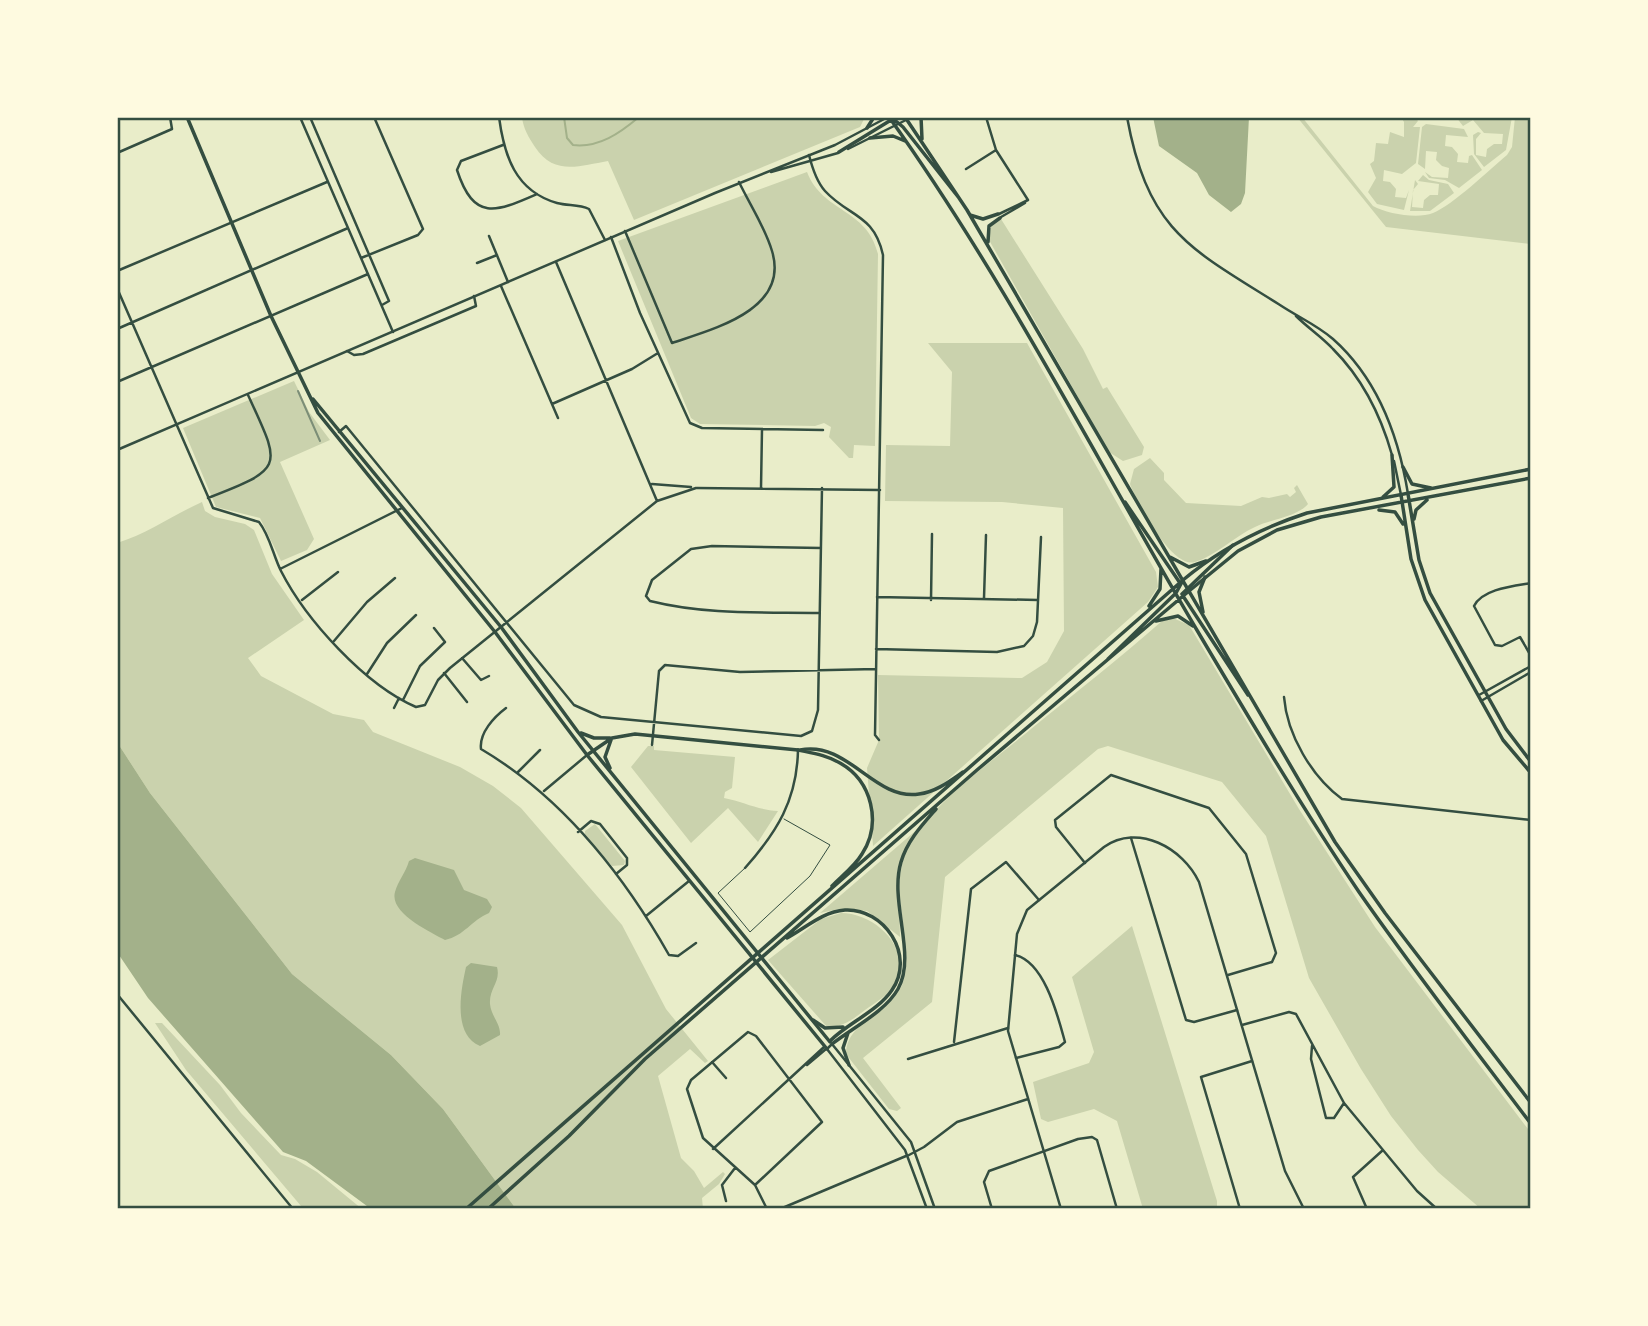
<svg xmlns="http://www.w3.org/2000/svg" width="1648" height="1326" font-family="'Crimson Pro',serif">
  <rect width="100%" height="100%" fill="#e9edc9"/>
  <path fill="#cad2ad" d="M522 117H865L860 127 634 220 608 161C579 166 554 176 535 147 529 138 523 128 522 117Z
    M1297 117H1302L1373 206C1387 214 1418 219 1433 213 1453 205 1489 170 1507 155L1512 147 1515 117H1531V244L1386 227Z
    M1401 117H1415L1418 121 1413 127H1420L1416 163 1402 174 1384 170 1383 181 1390 182 1396 189 1395 197 1406 198 1409 190 1404 210 1377 204 1368 192 1376 178 1370 164 1374 161 1376 143 1388 144 1390 132 1404 137V122Z
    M1456 117H1512L1506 150 1484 167 1474 154 1473 135 1478 132 1481 133 1476 139V155L1486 157 1487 149 1494 144H1502L1503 134 1484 133 1473 120 1463 126Z
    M1426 124 1464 129 1468 137 1446 135 1445 146 1452 147 1458 154 1457 162 1468 163 1469 156 1472 155 1482 170 1459 188 1445 180 1429 178 1425 172 1432 177 1448 178 1449 168 1442 166 1436 160 1437 152 1426 151 1425 169 1418 164 1422 127Z
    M807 172C823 213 867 208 878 254L875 446 854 445 853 458H849L829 437 831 427 824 423 815 426 700 424 691 418 618 241Z
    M1423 175 1429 180 1448 184 1454 193 1430 211H1410L1415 180 1418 184 1413 190 1412 207 1423 208 1424 200 1430 195H1438L1439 184 1418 181Z
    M1001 219 1083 349 1103 389 1107 387 1144 447 1142 455 1123 461 1109 452 989 240 991 225Z
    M928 343H1027L1156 572 1158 587 1148 602 873 846 867 768 879 740 878 675 1022 678 1047 662 1064 631 1063 508 1002 502 885 501 886 445 950 446 952 372Z
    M294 381 309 412 330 440 280 462 314 539 307 550 281 561 260 518 216 507 183 428Z
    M1150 458 1164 473V480L1186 503 1241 506 1262 497 1269 498 1287 494 1290 497 1296 492 1294 488 1297 485 1308 504C1297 517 1271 519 1255 527 1235 536 1215 556 1195 562 1172 569 1137 503 1130 484L1134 469Z
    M202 502 205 511 215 517 245 524 254 530 272 574 304 620 248 658 261 676 333 714 364 720 373 732 460 767 493 786 521 808 622 925 666 1009 708 1061 705 1063 690 1049 658 1076 681 1158 694 1171 704 1188 723 1172 725 1174 719 1184 702 1198 703 1209H516L443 1109 391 1055 292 974 150 793 117 742V543C149 533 171 516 202 502Z
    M1173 618 1189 625 1299 809 1375 927 1531 1133V1209H1481L1438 1172 1418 1150 1391 1116 1361 1069 1309 978 1266 836 1222 782 1108 746 1098 749 945 877 932 1002 863 1058 901 1108 897 1111 889 1109 849 1058 846 1053C847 1020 894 1012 903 982 915 943 891 900 903 861 918 811 992 762 1031 729 1075 693 1120 658 1162 621Z
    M648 746H654V750L735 757 732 788 725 792 724 798C744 802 758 810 778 811L758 842 728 808 691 843 631 767Z
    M595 824 625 861 624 865 612 866 585 836V831Z
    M920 827 898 871 900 937 867 911 839 909 820 913Z
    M841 913C878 913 918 954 890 990 884 998 873 1004 865 1010 852 1020 843 1027 827 1027L768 960 821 919Z
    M1132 926 1217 1201V1209H1143L1117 1121 1094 1109 1048 1122 1041 1119 1033 1082 1089 1063 1094 1052 1072 977Z
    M155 1023H162L220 1085 241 1113 281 1155 295 1159 317 1172 362 1209H304L301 1206 186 1070Z"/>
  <path fill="#a3b18a" d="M1153 117H1249L1245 193 1241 204 1231 212 1209 195 1197 173 1159 146Z
    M117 742 150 793 292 974 391 1055 443 1109 516 1209H371L306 1161 283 1152 148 998 117 952Z
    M415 858 454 870 464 890 487 899 492 907 489 913C472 920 464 936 445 940 431 932 389 913 395 892 398 881 406 872 409 861Z
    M471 963 497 967C501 982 489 988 490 1004 491 1016 501 1024 500 1035L480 1046C452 1034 461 990 466 967Z"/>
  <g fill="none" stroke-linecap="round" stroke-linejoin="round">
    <path stroke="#a3b18a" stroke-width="2" d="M564 117 567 138 573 145C599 148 620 133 639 117"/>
    <path stroke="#344e41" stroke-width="1" d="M745 868 718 893 750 932 810 876 830 845 784 819"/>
    <path stroke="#344e41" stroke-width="2.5" d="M300 117 393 332
      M310 117 389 301 382 305
      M499 117C504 155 515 191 557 203 568 206 579 204 589 209L605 240
      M986 117 996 150 1028 200
      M503 145 461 161 457 170C474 222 496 212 537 194
      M117 153 172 129 170 117
      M809 155C812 167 816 181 825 191 849 217 874 214 883 255L875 735 879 740
      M966 169 996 150
      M999 214 1028 200
      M1001 217 1025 203
      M625 231 672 343C713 329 790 310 772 251 765 227 750 205 739 182
      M489 236 508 282
      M611 237 640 313 690 423 702 428 823 430
      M361 258 418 235 423 229 374 117
      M556 262 657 501
      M477 263 497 255
      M117 271 327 182
      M501 286 558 418
      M117 288 213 508 259 522C270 536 273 555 281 571 306 620 365 685 416 707L425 705 438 680 450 668 657 501 696 488
      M117 329 348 228
      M347 351 354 355 363 354 476 306 474 296
      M117 382 368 274
      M552 404 632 369 658 353
      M339 432 346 426 574 705 601 717 801 736 812 731 818 710 822 488
      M652 484 691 487
      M697 488 880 490
      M761 488 762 429
      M208 498C286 468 281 467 248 395
      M280 569 402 508
      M1531 583C1513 586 1482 589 1474 606L1495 645 1502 646 1520 637 1531 656
      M877 597 1038 600
      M984 598 986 535
      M302 600 338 572
      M931 600 932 534
      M819 613C762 612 706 615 650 601L646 596 652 580 691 549 712 546 821 548
      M334 641 367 602 395 578
      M876 649 997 652 1024 646 1033 636 1037 622 1041 537
      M462 658 481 680 489 676
      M444 673 467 702
      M367 674 387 643 416 615
      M1284 697C1287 735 1312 777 1342 799L1531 820
      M403 700 420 666 445 642 434 628
      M394 708 399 698
      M506 708C494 717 479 733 481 749 562 797 623 874 669 955L678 956 696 943
      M652 745 659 671 665 665 740 672 876 669
      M518 772 540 750
      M544 791 587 755
      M578 832 591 821 600 824 627 858V865L616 874
      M1131 838 1186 1020 1194 1022 1237 1010
      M1085 863 1056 827 1055 820 1111 775 1209 808 1246 854 1276 953 1272 962 1228 975
      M745 868C777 832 797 800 798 750
      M646 916 689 881
      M1015 955C1045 962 1058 1017 1065 1042L1059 1047 1016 1058
      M117 994 293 1209
      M1242 1025 1289 1012 1296 1014 1344 1103 1417 1191 1437 1209
      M954 1042 971 889 1006 862 1039 900
      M1312 1046 1311 1059 1326 1118H1334L1344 1103
      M908 1059 1008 1028
      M712 1062 726 1078
      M807 1065 826 1049
      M713 1149 824 1047
      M755 1185 822 1122 756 1036 748 1032 691 1080 687 1089 703 1138 755 1185 767 1209
      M726 1201 722 1185 735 1168
      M780 1209 906 1156
      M992 1209 984 1182 989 1171 1078 1139 1092 1137 1097 1140 1117 1209
      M1240 1209 1201 1077 1252 1061
      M1367 1209 1353 1177 1383 1150"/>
    <path stroke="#344e41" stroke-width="2.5" d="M1127 117C1148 231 1189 248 1280 305 1298 317 1317 325 1333 339 1378 379 1399 438 1408 494
      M848 149 912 117
      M771 172 838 153
      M1296 316C1308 328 1322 337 1333 349 1362 378 1381 416 1392 455
      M117 450 715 193 835 145 888 117
      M1394 461 1401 495
      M1479 695 1531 666
      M1481 701 1531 672
      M909 1155 924 1147 957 1122 1028 1099
      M927 1209 905 1150 827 1049 832 1044 911 1142 935 1209
      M1061 1209 1008 1031 1017 934 1027 910 1104 847C1138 823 1183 848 1199 882L1285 1171 1304 1209"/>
    <path stroke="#344e41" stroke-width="3.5" d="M187 117 271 316 318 413 495 632 587 755 827 1049
      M313 399 501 627 578 732 830 1042
      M1403 467 1412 484 1431 488
      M1408 494 1419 560 1430 593 1506 729 1531 762
      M1401 495 1411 559 1425 600 1503 740 1531 773
      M1383 497 1394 487 1392 455
      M1379 510 1395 512 1403 524
      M1414 519 1416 510 1427 500
      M1183 580C1220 549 1261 528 1307 513L1531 469
      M1189 591 1238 551 1277 530 1321 517 1531 478
      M581 733 594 738H610
      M587 755 612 738 635 734 798 750
      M610 768 605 757 611 740"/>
    <path stroke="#344e41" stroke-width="3.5" d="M889 117C1007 282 1098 463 1201 637 1252 723 1303 809 1359 892 1414 971 1473 1047 1531 1124
      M891 117 903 127 959 198
      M905 117 967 210 1335 842 1385 913 1531 1103
      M921 117 922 139
      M867 128 874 117
      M870 138 893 136 905 141
      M839 152 891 120
      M970 215 983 219 998 214
      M988 242 989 226 1000 218
      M1125 502 1180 583
      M1170 557 1189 567 1206 561
      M1182 594 1233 545
      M1183 596 1248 695
      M1149 606 1160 589 1161 569
      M1203 612 1199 592 1205 577
      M1156 621 1178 616 1193 626
      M1108 659 1176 593 1182 582
      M798 750C812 753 827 755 840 763 872 781 882 823 862 854 855 866 842 876 832 886
      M800 750C848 740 874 801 919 794 936 792 950 781 963 772
      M787 938C807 927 822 912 845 910 884 908 916 955 892 990 878 1011 848 1023 830 1041
      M813 1020 825 1028 843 1027
      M848 1033 843 1048 849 1065
      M832 1044C852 1028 885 1012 898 989 917 955 889 902 901 862 907 841 922 825 936 809
      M466 1209 1183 580
      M488 1209 569 1136 645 1059 977 770 1189 591"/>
    <path stroke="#7c8e77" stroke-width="2" d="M298 391 320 441"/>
  </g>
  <rect width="1648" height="1326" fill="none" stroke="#fefae0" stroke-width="238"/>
  <rect x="119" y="119" width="1410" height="1088" fill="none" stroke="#344e41" stroke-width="2.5"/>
</svg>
